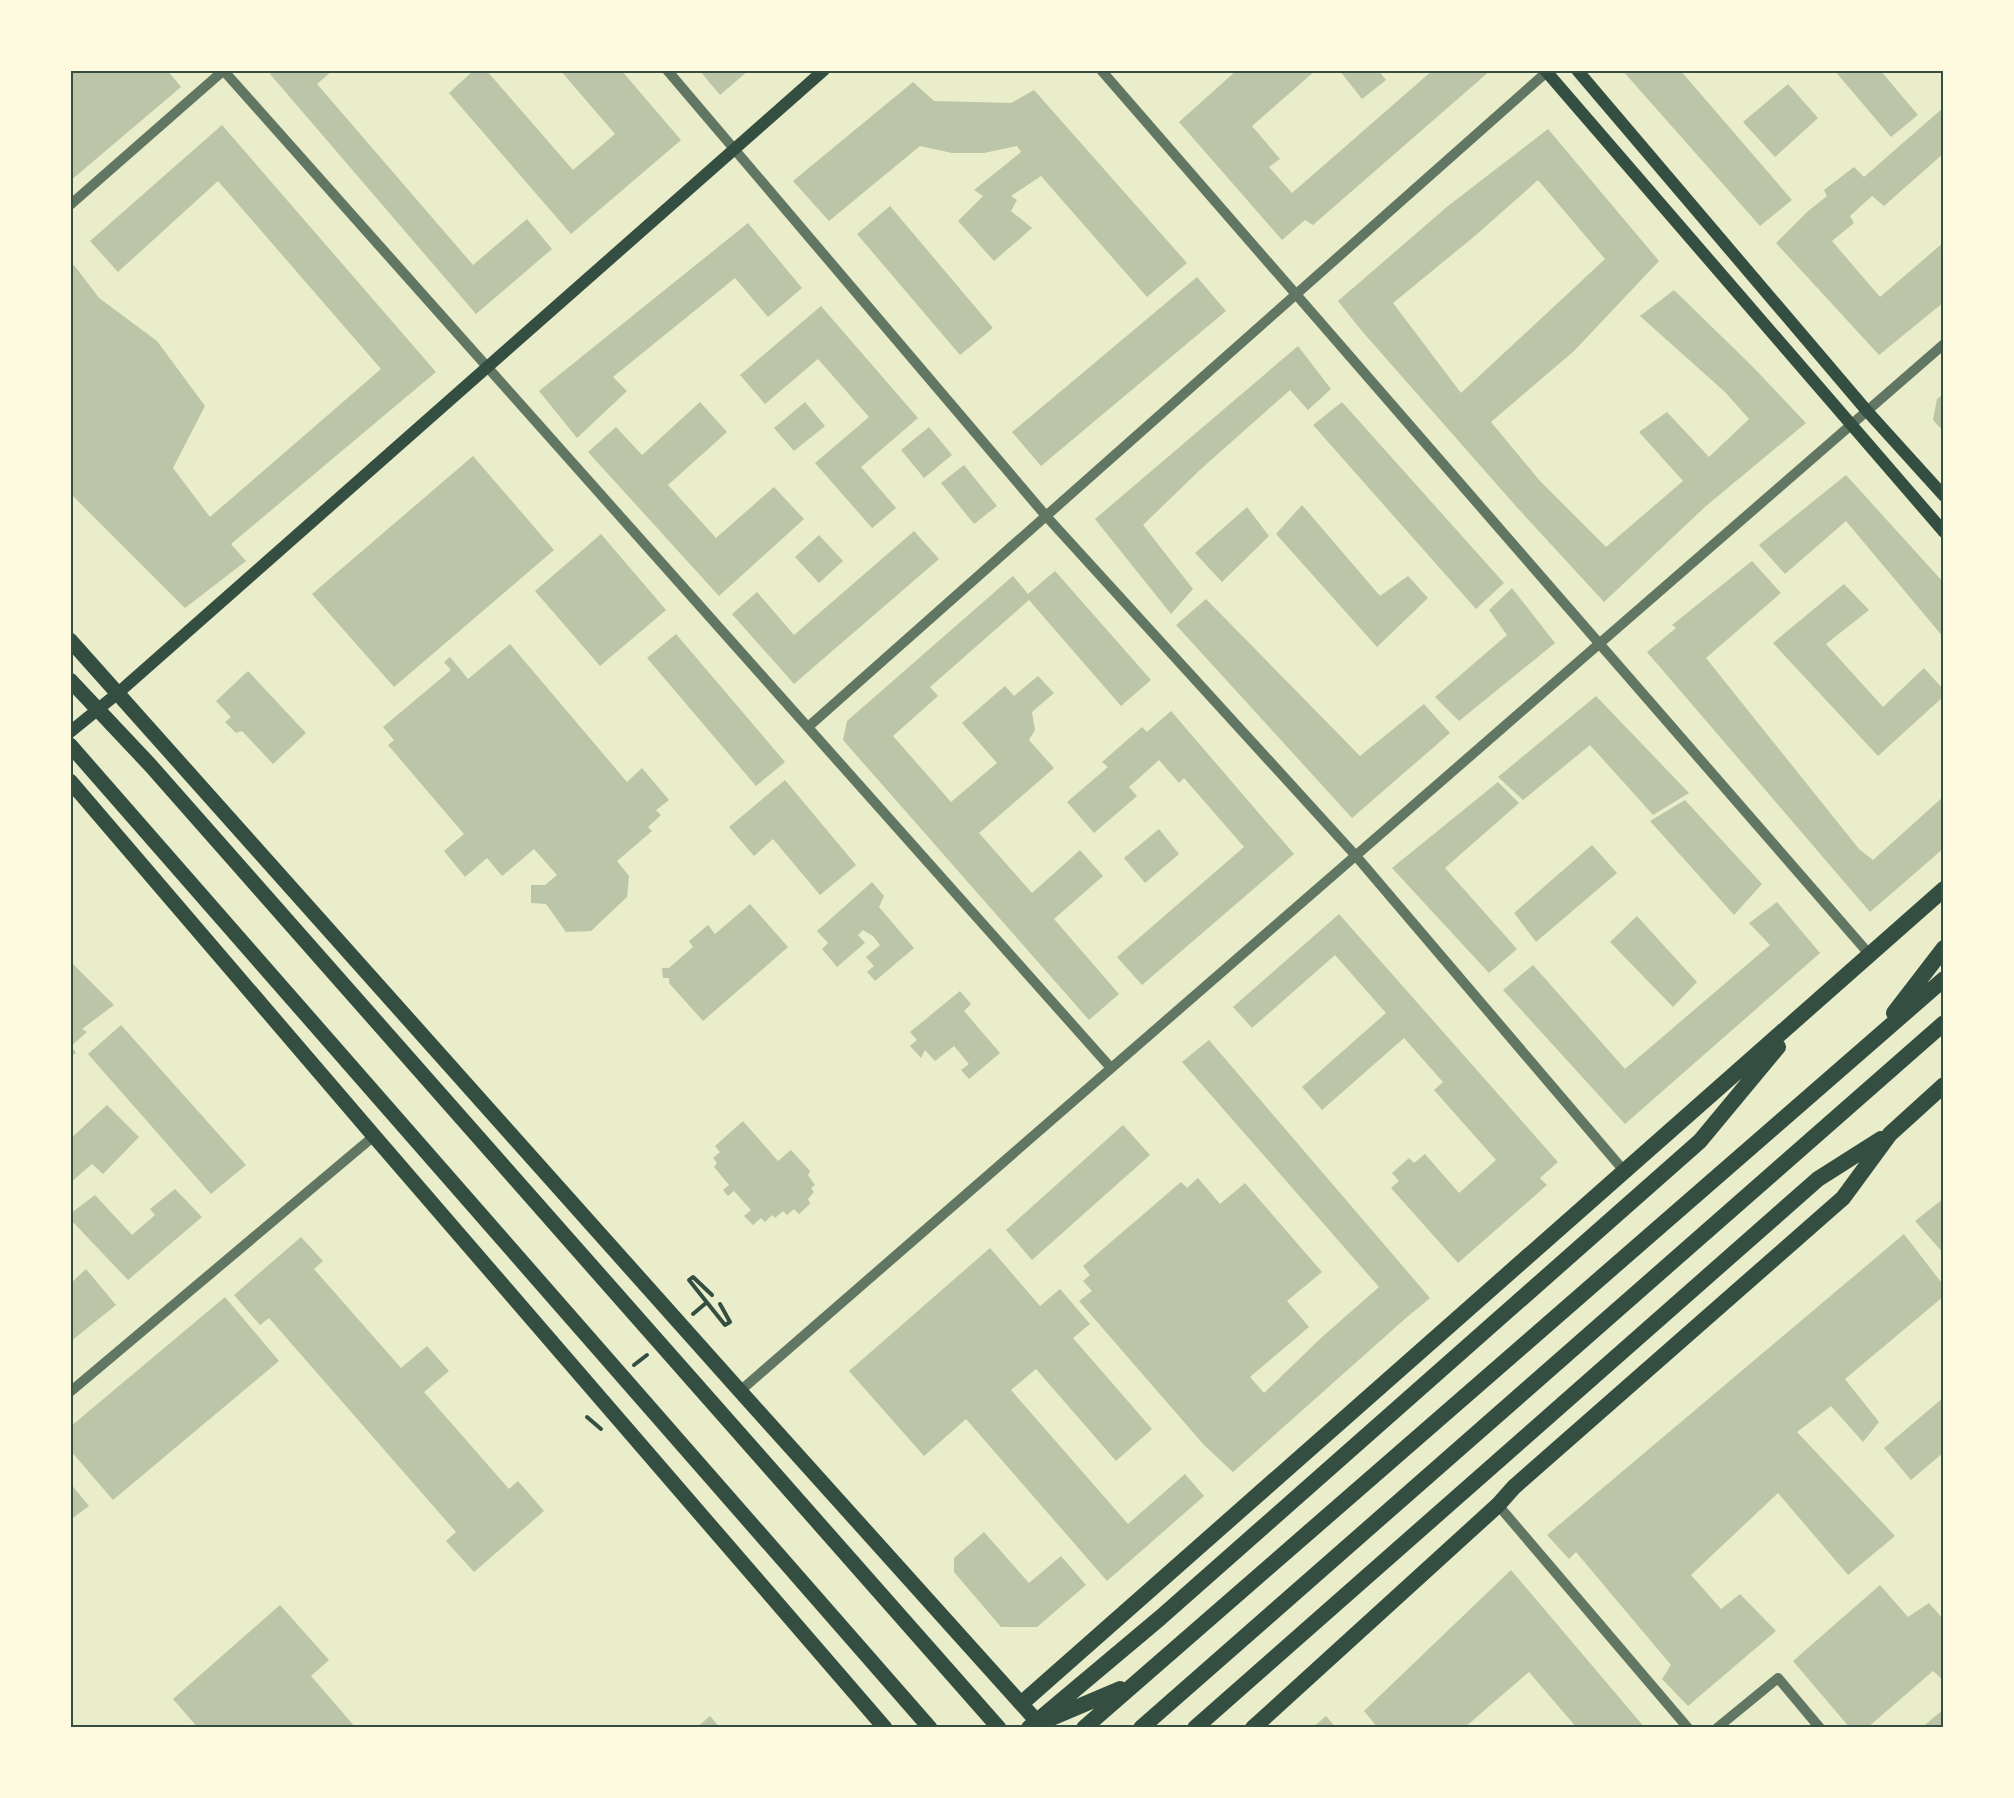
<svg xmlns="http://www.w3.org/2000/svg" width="2014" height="1798" font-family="Lora,serif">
  <rect width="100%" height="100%" fill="#e9edc9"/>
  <path fill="#bcc5a7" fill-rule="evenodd" d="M70 70H167L181 87 70 181Z
    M274 70H333L317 84 473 265 527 219 552 249 476 314 270 74Z
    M474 70H486L573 170 615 134 560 70H621L681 140 571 234 449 93Z
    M699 70H749L720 95Z
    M1237 70H1316L1252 126 1280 159 1269 167 1292 193 1433 70H1491L1313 225 1305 220 1282 240 1179 122Z
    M1339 70H1378L1386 80 1362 99Z
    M1622 70H1680L1792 200 1760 226Z
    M1834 70H1880L1918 115 1891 137Z
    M913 82 934 101 1011 103 1034 90 1187 263 1147 297 1041 176 1011 196 1017 200 1011 211 1032 228 994 261 958 221 983 196 974 190 1021 152 1017 146 984 153H952L920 146 829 221 793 181Z
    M1788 84 1818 118 1775 157 1743 122Z
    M1944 107V153L1884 206 1872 196 1850 216 1854 223 1832 241 1880 297 1944 242V302L1879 355 1776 243 1807 212 1827 196 1824 190 1854 167 1864 177Z
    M222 125 436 372 231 544 246 561 185 608 70 493V267L74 265 99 298 157 341 205 406 173 468 210 517 381 369 218 181 118 272 90 241Z
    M1548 129 1659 261 1574 351 1491 422 1540 481 1606 547 1683 481 1639 432 1667 412 1709 457 1749 419 1725 392 1640 316 1674 290 1752 366 1806 423 1706 506 1604 602 1514 504 1361 330 1338 301 1448 206ZM1538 180 1605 259 1461 393 1393 303 1476 235Z
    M890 206 993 328 960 355 857 234Z
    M748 223 802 288 768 317 735 278 613 377 627 391 577 438 539 391Z
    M1197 277 1226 311 1041 466 1012 432Z
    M821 306 918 418 861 467 896 508 872 528 815 463 869 417 818 359 765 404 740 375Z
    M1298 346 1331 389 1308 410 1290 390 1202 468 1143 525 1193 589 1171 614 1095 519Z
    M1944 394V432L1933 420 1937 399Z
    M700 402 727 432 668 485 716 538 774 487 804 519 719 596 588 452 616 427 642 455Z
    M805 402 825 426 794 451 774 428Z
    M1342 402 1504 583 1476 609 1313 425Z
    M929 427 952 455 924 478 901 450Z
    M473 456 554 550 394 687 312 594Z
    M964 465 997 506 974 524 941 483Z
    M1846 475 1944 583V638L1846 521 1785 574 1759 545Z
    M1302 505 1380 596 1408 576 1428 598 1377 647 1276 534Z
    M1247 507 1269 536 1222 582 1195 553Z
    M914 531 939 559 794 684 732 614 757 592 794 635Z
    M601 534 666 610 600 666 535 591Z
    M819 535 843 561 819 583 795 557Z
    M1752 561 1781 593 1706 658 1859 849 1873 860 1944 796V848L1870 912 1647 652 1676 628 1672 625Z
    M1055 571 1151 680 1121 706 1029 600 930 687 938 696 893 736 951 802 997 763 962 723 1005 686 1014 696 1038 676 1054 693 1032 712 1035 730 1029 740 1054 768 979 833 1032 893 1080 850 1103 876 1054 919 1119 994 1089 1020 843 740 847 721 1013 576 1028 594Z
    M1844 584 1869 610 1826 644 1883 707 1924 668 1944 690V696L1878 756 1773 643Z
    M1512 588 1555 643 1459 721 1435 697 1507 635 1489 610Z
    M1206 599 1360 756 1424 704 1450 733 1352 818 1176 625Z
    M676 634 785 762 756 786 647 658Z
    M510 644 627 782 642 768 669 800 656 810 661 815 648 827 652 831 617 861 629 876 627 897 591 931 566 932 546 904 531 903V885H545L557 875 534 849 502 876 487 858 465 877 444 851 464 834 388 745 394 740 383 727 451 670 444 662 450 657 468 679Z
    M248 671 306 733 273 764 242 731 236 733 225 722 231 717 216 701Z
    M1596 696 1689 793 1653 815 1590 745 1523 800 1498 777Z
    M1171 711 1294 854 1142 985 1117 957 1244 847 1184 778 1179 783 1159 760 1129 787 1137 796 1094 833 1067 802 1108 767 1102 762 1142 727 1147 732Z
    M785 780 856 865 820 895 773 839 754 856 729 827Z
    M1498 782 1519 803 1445 868 1517 949 1489 973 1392 868Z
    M1685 800 1762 884 1734 915 1650 821Z
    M1159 829 1179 854 1145 883 1124 858Z
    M1592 845 1617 873 1536 942 1514 913Z
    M872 882 884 896 879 907 914 948 875 981 867 972 874 966 866 957 880 945 873 936 863 930 858 935 865 943 837 967 822 949 828 943 817 931Z
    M1777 902 1820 953 1625 1124 1503 990 1533 965 1625 1069 1770 945 1749 923Z
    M750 904 788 947 703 1021 669 983V978H663L662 968H669L693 947 689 941 708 925 715 934Z
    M1339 914 1558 1162 1540 1178 1547 1185 1458 1263 1391 1188 1399 1181 1392 1173 1409 1158 1414 1163 1425 1154 1459 1193 1496 1160 1434 1090 1443 1082 1404 1038 1322 1110 1302 1087 1386 1013 1335 955 1252 1028 1233 1007Z
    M1637 916 1697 982 1673 1007 1610 942Z
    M70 961 114 1005 82 1029 87 1032 71 1046 76 1053 70 1057Z
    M960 991 971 1004 964 1011 1000 1053 969 1079 961 1070 969 1064 954 1046 935 1061 925 1050 921 1058 910 1046 917 1040 910 1032Z
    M121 1025 246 1165 211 1194 88 1054Z
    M1209 1040 1430 1298 1406 1318 1233 1472 1204 1445 1079 1301 1092 1291 1083 1281 1090 1275 1083 1266 1181 1182 1187 1188 1198 1178 1220 1204 1245 1183 1322 1272 1287 1301 1309 1327 1250 1377 1264 1393 1322 1337 1379 1287 1182 1062Z
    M107 1105 139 1137 103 1174 92 1164 70 1183V1139Z
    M743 1121 778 1161 791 1150 810 1171 808 1175 815 1185 811 1188 814 1192 808 1199 810 1204 799 1214 794 1209 787 1215 783 1211 775 1218 772 1215 765 1222 761 1218 753 1225 744 1216 751 1210 734 1191 728 1196 723 1190 729 1185 714 1167 717 1163 713 1158 720 1152 715 1146Z
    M1123 1125 1150 1155 1032 1260 1006 1230Z
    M175 1189 202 1217 128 1280 70 1219V1214L95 1195 132 1235 155 1215 150 1209Z
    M1944 1198V1254L1915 1221Z
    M1904 1234 1944 1286V1296L1845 1379 1879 1422 1863 1442 1831 1406 1797 1432 1895 1536 1848 1575 1778 1493 1691 1575 1721 1609 1740 1594 1776 1631 1688 1706 1662 1679 1671 1665 1576 1552 1569 1559 1547 1535Z
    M301 1237 323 1261 314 1269 401 1368 427 1346 449 1371 424 1392 509 1489 518 1481 544 1511 474 1572 446 1541 456 1532 269 1318 260 1325 234 1295Z
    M990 1248 1040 1306 1060 1289 1090 1324 1073 1338 1152 1429 1116 1461 1036 1369 1011 1390 1128 1524 1185 1474 1204 1496 1107 1581 966 1419 924 1456 849 1371Z
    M86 1269 116 1305 70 1342V1284Z
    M225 1297 279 1361 113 1500 70 1450V1427Z
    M1944 1397V1452L1911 1480 1884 1448Z
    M70 1483 89 1506 70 1520Z
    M984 1532 1029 1583 1061 1556 1086 1585 1037 1627H1001L954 1572V1558Z
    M1511 1570 1645 1728H1577L1529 1672 1464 1728H1378L1364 1711Z
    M1880 1585 1908 1617 1929 1603 1944 1620V1681L1933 1671 1867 1728H1850L1793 1661Z
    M280 1605 329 1660 311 1676 356 1728H198L173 1699Z
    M1944 1709V1728H1921Z
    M710 1716 720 1728H696Z
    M1326 1716 1336 1728H1312Z"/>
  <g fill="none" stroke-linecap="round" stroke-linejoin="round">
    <path stroke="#344e41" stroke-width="4" d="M712 1295 693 1277 689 1280 725 1325 730 1322 720 1304
      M693 1314 706 1303
      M634 1365 647 1355
      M587 1417 601 1429"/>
    <path stroke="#617663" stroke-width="10" d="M223 70 1111 1068
      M667 70 1046 516 1356 856 1625 1172
      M1101 70 1870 955
      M70 205 224 70
      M808 727 1549 70
      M740 1391 1944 344
      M70 1392 374 1136
      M1498 1505 1688 1728
      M1717 1728 1778 1678 1820 1728"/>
    <path stroke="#344e41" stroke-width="12" d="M1545 70 1944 532
      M1577 70 1867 411 1944 496
      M70 732 118 693 824 70"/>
    <path stroke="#344e41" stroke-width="15" d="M70 640 740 1391 1043 1728
      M70 680 151 766 999 1728
      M70 745 930 1728
      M70 781 374 1136 885 1728"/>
    <path stroke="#344e41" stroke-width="16" d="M1894 1013 1944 948
      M1022 1703 1944 889
      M1047 1720 1120 1689
      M1029 1728 1160 1618 1700 1141 1778 1047
      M1084 1728 1944 979
      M1141 1728 1944 1023
      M1195 1728 1818 1179 1881 1139
      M1253 1728 1498 1505 1514 1487 1843 1198 1890 1134 1944 1085"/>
  </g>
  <rect width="2014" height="1798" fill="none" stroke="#fefae0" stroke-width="144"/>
  <rect x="72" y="72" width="1870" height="1654" fill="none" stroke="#344e41" stroke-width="2"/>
</svg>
